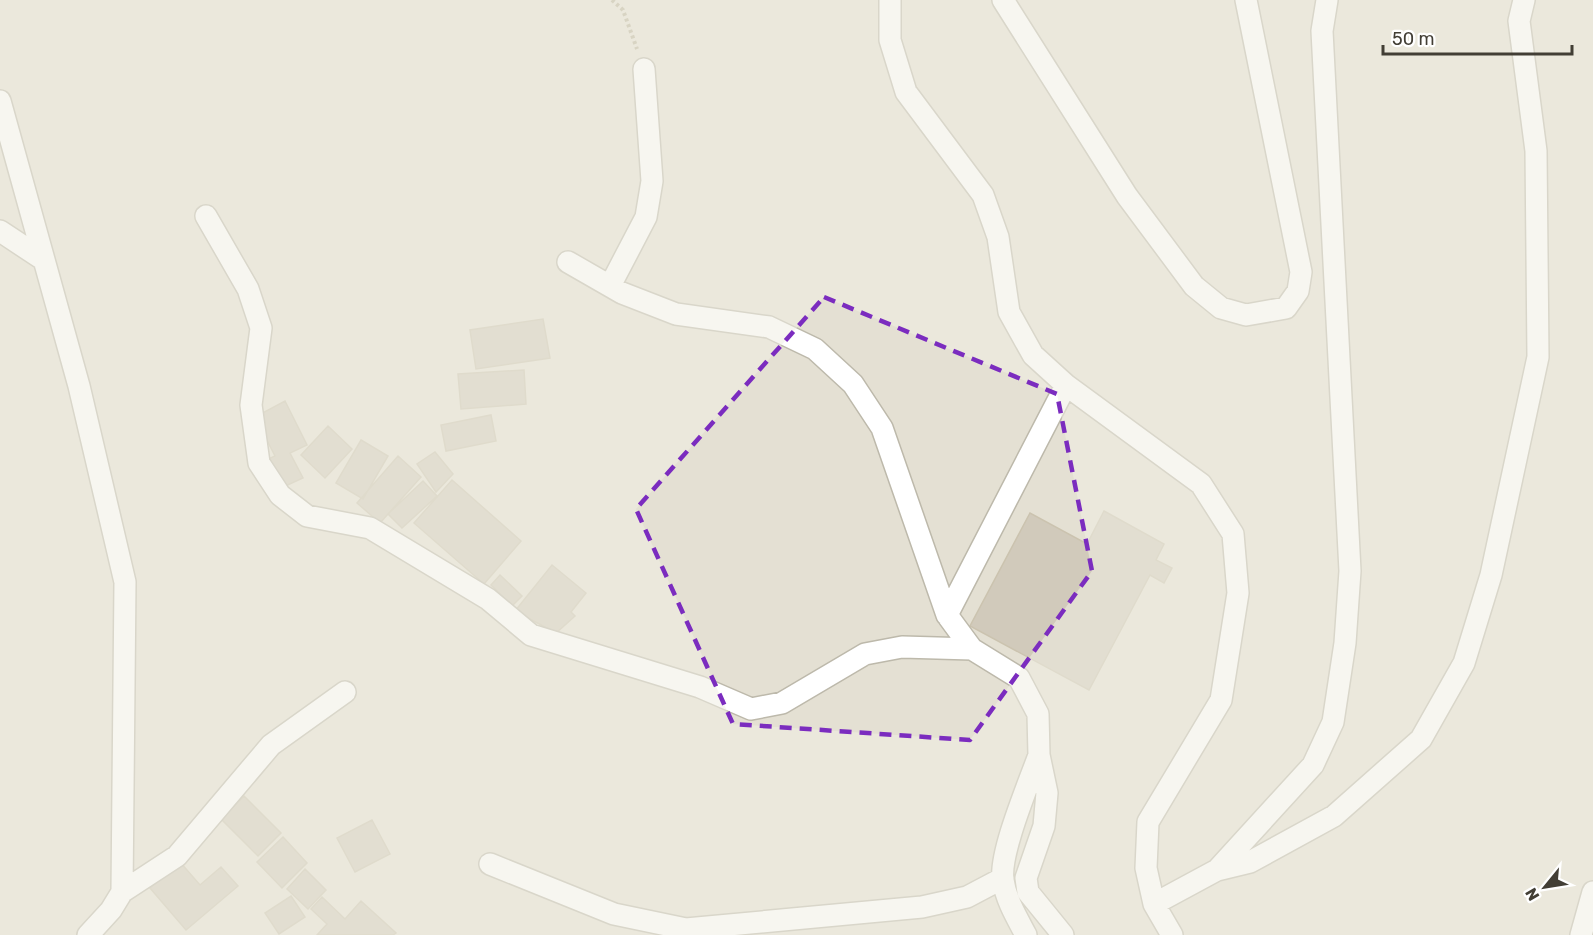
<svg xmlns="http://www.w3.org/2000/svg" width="1593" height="935" font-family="Rubik,sans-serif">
  <rect width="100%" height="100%" fill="#f0eee4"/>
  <path fill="#e4e0d3" d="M0 0H1593V935H0Z"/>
  <path fill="#d1cabb" stroke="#cbc3af" stroke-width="1.5" d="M543 319 550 358 476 369 470 330Z
    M524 370 526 404 461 409 458 374Z
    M285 401 307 445 290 453 303 478 281 488 262 462 275 456 255 417Z
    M491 415 496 441 446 451 441 425Z
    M328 426 352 449 325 478 301 455Z
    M361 440 388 456 363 499 336 483Z
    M435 452 453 474 436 492 417 464Z
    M398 456 421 477 380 523 357 503Z
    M452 480 521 541 484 584 414 523Z
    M423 481 437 496 402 528 388 514Z
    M1104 511 1164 544 1156 560 1172 568 1164 583 1150 575 1089 690 970 626 1030 513 1087 544Z
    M552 565 586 593 571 612 575 616 556 633 515 611Z
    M500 575 522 596 512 606 491 585Z
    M244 796 281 833 258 856 221 819Z
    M372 820 390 854 355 872 337 838Z
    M283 837 307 863 282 888 257 862Z
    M180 862 200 885 221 867 238 886 186 930 150 888Z
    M305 869 326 890 308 909 287 889Z
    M291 896 305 917 279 934 265 913Z
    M322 897 345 919 361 901 396 933 393 935H317L327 924 311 909Z"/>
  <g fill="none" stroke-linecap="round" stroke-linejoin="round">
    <g stroke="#bdb9ab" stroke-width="24">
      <path id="street" d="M890 0V40L906 92 983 195 998 237 1009 312 1033 355 1066 385 1201 484 1233 534 1238 593 1221 700 1148 822 1146 868 1154 904 1172 935
        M1003 0 1127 196 1194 286 1221 308 1246 315 1286 308 1298 291 1301 272 1246 0
        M0 101 79 386 125 582 122 892 111 910 88 935
        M206 216 248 289 261 328 251 405 259 463 280 495 307 516 370 528 488 599 531 635 700 687 751 709 782 703 865 654 902 647 972 649
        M0 231 44 260
        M568 262 622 293 676 314 769 327 815 349 853 384 882 428 947 615 972 649 1019 678 1038 714 1039 755 1047 793 1044 826 1026 878 1028 892 1063 935
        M610 286 646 217 652 181 644 69
        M947 615 1066 385
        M490 864 614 914 686 929 922 907 967 897 1003 878
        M1217 870 1250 862 1334 816 1421 739 1464 663 1491 575 1538 357 1536 151 1519 21 1524 0
        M122 892 177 856 271 745 345 692
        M1154 904 1217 870 1313 765 1333 722 1345 643 1350 571 1322 31 1327 0
        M1026 935C1017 918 1006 900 1003 880 999 853 1029 783 1039 755
        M1581 935 1593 892"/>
    </g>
    <path stroke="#bbb39b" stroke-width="4" stroke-dasharray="3 3" stroke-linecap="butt" d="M612 0 623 10 637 49"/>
    <use href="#street" stroke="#fff" stroke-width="21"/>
  </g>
  <path d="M0 0H1593V935H0ZM824 297 1057 394 1092 571 970 740 733 724 636 509Z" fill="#f0eee4" fill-opacity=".55" fill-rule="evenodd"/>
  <path fill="none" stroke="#7b2cbf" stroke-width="4.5" stroke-dasharray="12 8" stroke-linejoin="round" d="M824 297 1057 394 1092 571 970 740 733 724 636 509Z"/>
  <g transform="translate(1545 887) rotate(240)" stroke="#ffffff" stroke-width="4.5" paint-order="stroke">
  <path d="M0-4.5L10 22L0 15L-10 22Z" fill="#423e35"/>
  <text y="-9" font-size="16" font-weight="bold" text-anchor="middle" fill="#423e35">N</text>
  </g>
  <path d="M1383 45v9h189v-9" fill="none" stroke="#423e35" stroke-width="3"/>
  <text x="1392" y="45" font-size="18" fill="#423e35" stroke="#ffffff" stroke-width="4.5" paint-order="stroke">50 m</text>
</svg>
